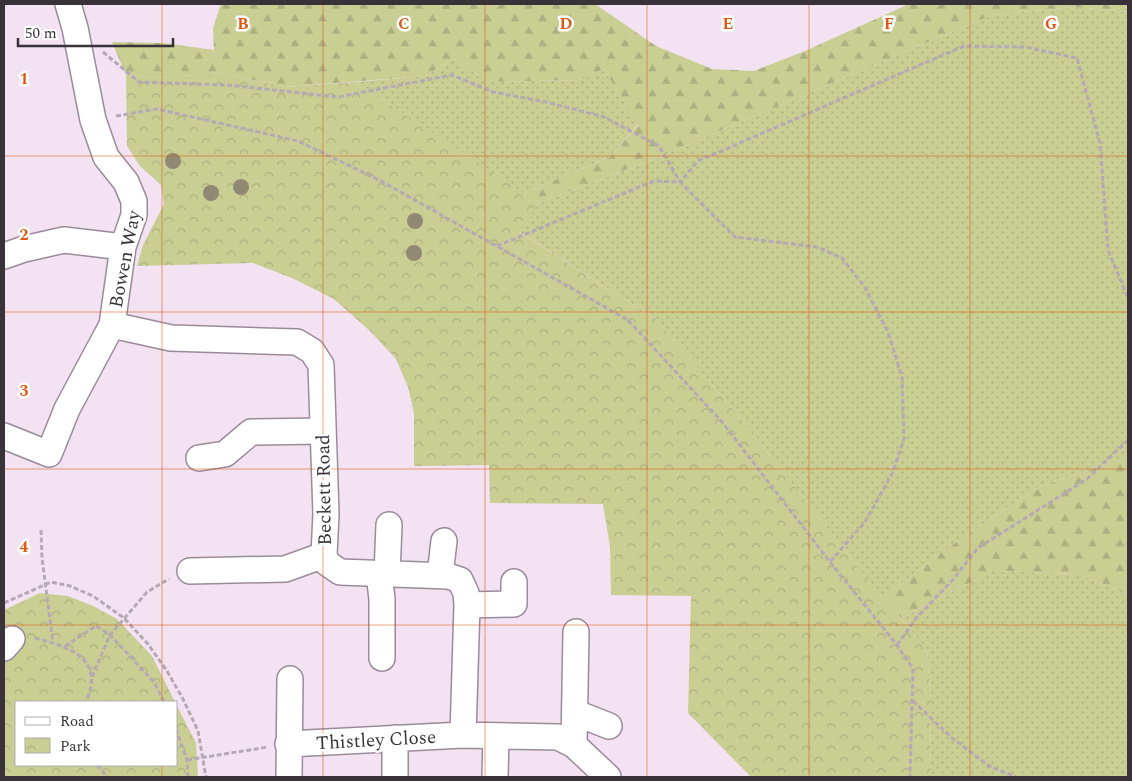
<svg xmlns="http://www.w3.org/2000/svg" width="1132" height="781" font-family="Spectral,serif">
  <defs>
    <pattern id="grass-dots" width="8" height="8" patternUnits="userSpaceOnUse" patternTransform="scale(1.25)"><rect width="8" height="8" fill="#c9ce93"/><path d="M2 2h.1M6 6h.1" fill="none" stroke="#adb180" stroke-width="1.8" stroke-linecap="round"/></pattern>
    <pattern id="forest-firs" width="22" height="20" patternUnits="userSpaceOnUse" patternTransform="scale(1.25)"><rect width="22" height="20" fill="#c9ce93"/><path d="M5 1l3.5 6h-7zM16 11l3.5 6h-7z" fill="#adb180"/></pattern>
    <pattern id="park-crowns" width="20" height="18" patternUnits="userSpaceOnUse" patternTransform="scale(1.25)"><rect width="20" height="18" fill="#c9ce93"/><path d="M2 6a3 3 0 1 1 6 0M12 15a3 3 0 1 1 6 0" fill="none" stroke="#adb180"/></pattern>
  </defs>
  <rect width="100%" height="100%" fill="#f2e2f2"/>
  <path fill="url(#grass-dots)" d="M1073 7 1128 12V457L1037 488 939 554 883 599 742 420 656 319 518 231 539 203 654 159 992 15Z
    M453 59 489 82 580 80 604 69 638 124 610 157 523 193 356 82 425 76Z
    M993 571 1080 574 1128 595V777H930L931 700 927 651 901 618Z"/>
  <path fill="url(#forest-firs)" d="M221 4H595L656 46 712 69 754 71 805 51 909 4H1128V12L1073 7 992 15 654 159 539 203 523 193 610 157 638 125 604 69 580 80 489 82 453 59 425 76 285 87 220 73 157 78 126 75 112 42 164 43 214 50 213 28Z
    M1128 457V595L1080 574 993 571 901 618 883 599 939 554 1037 488Z"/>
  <path fill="url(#park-crowns)" d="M220 73 285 87 356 82 539 203 519 232 656 319 742 420 883 599 901 618 927 651 931 700 930 777H751L688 713 691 596 611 595 610 547 603 504 490 503 489 465 414 466V413L408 387 396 359 370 331 334 299 292 278 253 263 137 266 143 245 164 204 161 185 140 166 127 146 126 75 157 78Z
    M40 593 68 596 93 606 117 619 152 656 175 702H16V765H176V704L196 743 198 777H4V610Z"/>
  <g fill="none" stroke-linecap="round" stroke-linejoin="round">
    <g stroke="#9a8b9a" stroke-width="28">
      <path id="minor" d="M4 256 24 249 64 240 123 247
        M112 325 171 338 297 342 312 351 321 365 326 514 324 555 327 563 340 572 448 576 460 580 466 593 467 605 463 735
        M4 436 49 454 67 409 112 325 123 247 134 215V201L126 182 106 157 93 120 75 28 68 4
        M199 458 225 454 251 432 323 431
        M190 571 285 569 324 555
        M379 574 382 599V658
        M387 574 389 525
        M440 575 444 541
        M467 605 514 604V582
        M4 648 12 639
        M576 713 609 726
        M288 744 463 735 558 737 574 745 608 777
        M574 745 576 632
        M289 777 290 679
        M395 777V738
        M495 777 496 736"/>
    </g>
    <path stroke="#b6a9b6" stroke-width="3" stroke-dasharray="5 2.5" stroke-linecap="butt" d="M103 52 139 82 227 85 338 97 452 75 493 92 546 102 604 117 659 146 680 182 698 161 964 46 1025 47 1077 58 1100 143 1108 250 1128 298
      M116 116 157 109 298 141 379 180 628 320 722 422 830 562 897 645 913 669 910 777
      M497 246 654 181 680 182 735 237 817 247 842 258 864 286 888 332 902 377 904 439 892 474 865 522 830 562
      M41 530 42 558 53 643
      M4 603 51 582 70 586 93 596 124 618 148 644 167 671 183 699 198 731 206 777
      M35 638C55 644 87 650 91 675 93 684 89 694 86 702
      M897 645 917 617 952 581 978 548 1087 479 1128 440
      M65 646 96 626 110 635 154 682 164 702
      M92 677 110 635 147 592 169 579
      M913 701 951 737 989 766 1016 777
      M176 729 187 760 188 777
      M187 760 268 747
      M97 765 107 777"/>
    <use href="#minor" stroke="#fff" stroke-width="25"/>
  </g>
  <g fill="#908a75">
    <circle cx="173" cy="161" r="8"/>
    <circle cx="241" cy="187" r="8"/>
    <circle cx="211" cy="193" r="8"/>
    <circle cx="415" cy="221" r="8"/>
    <circle cx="414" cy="253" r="8"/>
  </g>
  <path fill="none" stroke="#df570e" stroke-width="1" stroke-opacity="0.55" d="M162 4V702M323 4V777M485 4V777M647 4V777M809 4V777M970 4V777M4 156H1128M4 312H1128M4 469H1128M4 625H1128M162 765V777"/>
  <g text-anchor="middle" stroke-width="5" stroke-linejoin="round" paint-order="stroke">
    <g font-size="19" fill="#393339" stroke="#fff">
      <text transform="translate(124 259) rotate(-79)" y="7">Bowen Way</text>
      <text transform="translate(323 490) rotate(-91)" y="7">Beckett Road</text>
      <text transform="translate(376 739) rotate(-3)" y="7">Thistley Close</text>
    </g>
  </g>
  <g font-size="16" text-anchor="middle" font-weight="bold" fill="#df570e" stroke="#fff" stroke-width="5" stroke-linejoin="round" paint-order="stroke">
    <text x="243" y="29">B</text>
    <text x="404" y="29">C</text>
    <text x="566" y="29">D</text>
    <text x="728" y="29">E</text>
    <text x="889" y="29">F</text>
    <text x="1051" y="29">G</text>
    <text x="24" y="84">1</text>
    <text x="24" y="240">2</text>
    <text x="24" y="396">3</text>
    <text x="24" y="552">4</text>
  </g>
  <rect width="1132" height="781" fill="none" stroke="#393339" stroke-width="10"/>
  <rect x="15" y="701" width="162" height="65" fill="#ffffff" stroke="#b0adb0"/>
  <rect x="25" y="717" width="25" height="8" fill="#ffffff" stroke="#b0adb0"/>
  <text x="60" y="726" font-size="15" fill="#393339">Road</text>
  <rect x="25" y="738" width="25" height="15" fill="url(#park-crowns)" stroke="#b0adb0"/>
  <text x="60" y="751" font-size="15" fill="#393339">Park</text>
  <path d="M18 38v8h155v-8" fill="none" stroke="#393339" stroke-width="2.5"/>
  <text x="25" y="38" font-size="15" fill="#393339" stroke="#ffffff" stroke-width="4" paint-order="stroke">50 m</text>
</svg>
